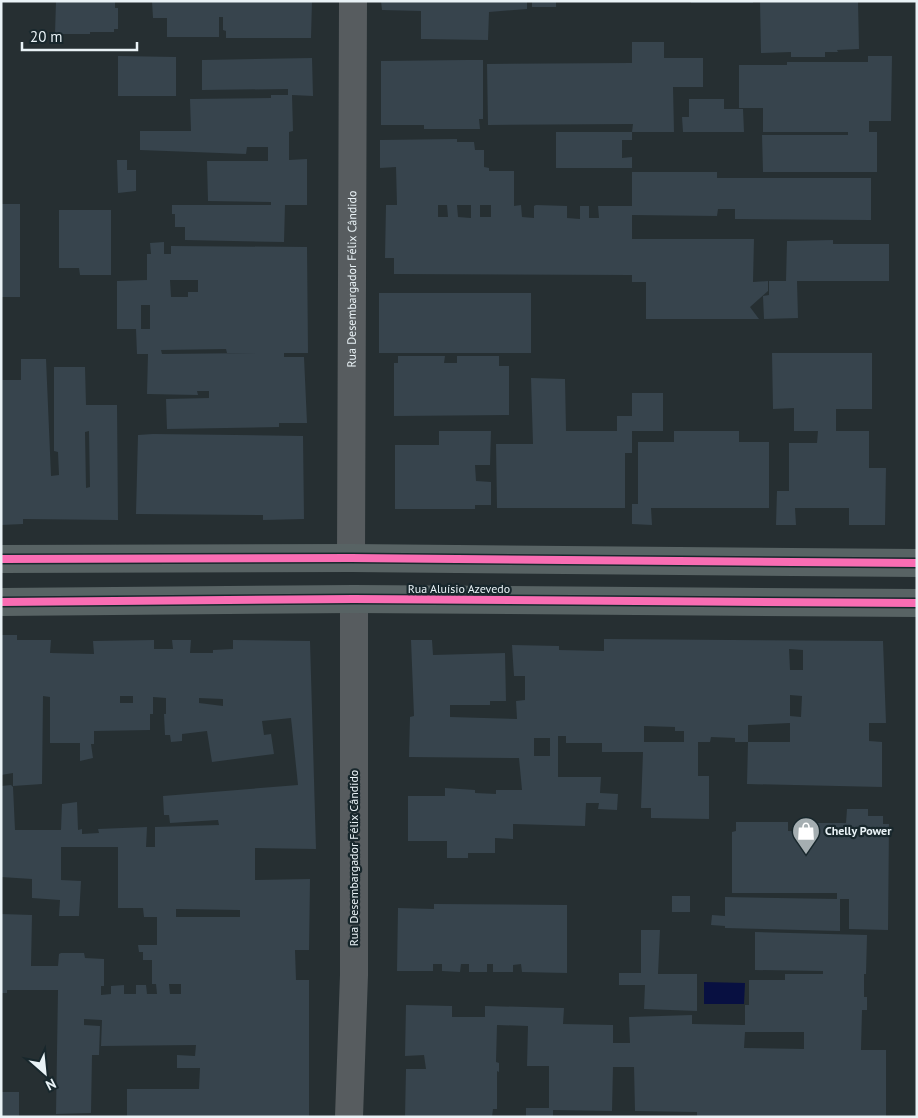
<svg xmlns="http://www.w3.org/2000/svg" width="918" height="1118" font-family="'PT Sans',sans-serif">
  <rect width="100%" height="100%" fill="#262f32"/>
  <path fill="#081041" d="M704 982 745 983 744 1004H704Z"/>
  <path fill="#37444d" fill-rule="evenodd" d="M56 1H115V8H118V29H114V32H90V34H55Z
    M152 1H312L311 38H226V31L223 30V17H219V37H167V18H153Z
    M381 1H527V9L489 12 488 40 421 39V11L382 10Z
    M532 1H556V7H532Z
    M691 1H753V3H691Z
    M760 1H858L859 49 837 50 838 52H825V57H791V52L761 53Z
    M632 42H664V58H703V87H673L674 132H632V140H622V158L632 157V168H556V132H632L633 124 488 125 487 64 632 63Z
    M118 56 176 57V96H118Z
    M868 56H892L891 121H869V132H877V172H763L762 135H848V132H763V108H739V65H787V62H868Z
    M312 58 313 96 292 95 293 131 289 132V160L307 159V205H285L284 242 185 240V227H175V214H172V205H271V202L208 201 207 161H268V147H247L246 154 140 150V131H191L190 99 271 98V95H288V89L202 90V60Z
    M466 60H483V119H479L480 129H424V125H381V61Z
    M689 99H724V109H743L744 132H683L682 117H689Z
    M457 139V142H474L475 150H484V167L489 168V171H514V206L521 205 522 217 534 218V206L536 205 567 206V218L580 219V206H589V218H599L598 206H632V172H717V178H871V220L735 219V209H718L717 216 632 215V239H754L753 282 768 281V291L750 307 759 319H646V282H632V275L394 274V258H385L386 205H397L396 167 380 168V140ZM438 205H447L448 217H438ZM457 205H471V218L458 217ZM480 205H491V217H480Z
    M117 160H127V170H136V191L118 193Z
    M1 204H20V297H1Z
    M59 210H111V275H80L79 268H59Z
    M833 240V244H889V281H797L798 318 764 319 763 296 769 295V281H786L787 241Z
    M164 242V254H171V246L307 247 308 353H284V357H304L307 423H279V427L167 429 166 399 209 398V391H197L198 395 147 394 148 354H137L136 329H117V281L147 280V254H151L150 243ZM170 280H198V292H188V297H171ZM141 305H150V329H141ZM226 349 227 353H265L162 354 161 350Z
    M379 293H531V353H379Z
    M772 353H872V409H836V431H869V468H886L885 525H849V508H795L796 525H776L777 491H789V443H817L818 431H794V408L773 409Z
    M398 356H445L444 363H457V356H499V366H509V415L394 416V363H398Z
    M21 359H46L51 476 59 475 58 452 54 451V367H85L86 405H117L118 520 23 519V524L1 525V380H21ZM89 431 90 487 86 488 85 432Z
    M531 378 565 379 566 431H617V416H632V393H663V431H632V453H625V508H497L496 444H533Z
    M439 431H491L490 465H475L476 481 491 482V505H475V509H395V445H439Z
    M674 431H739V442H769V508H651L652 525 632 524V504H638V442H674Z
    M153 434 303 436 304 519 263 520V515L136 514 138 435Z
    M1 635H17V640H51L50 653 94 654 93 641 154 640V649H173L172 640H191L190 653H213V650L233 649V640L310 641 316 849 255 848V880L310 879 309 950H295L296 980H309V1117H127V1089H199L200 1068H177V1055L195 1056 196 1045 101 1046 102 1020 84 1019V1025L100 1026 99 1055H92L91 1113 56 1114 58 990H7V993H1V914L32 915 31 966H58L59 954 61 953H84L85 958 104 959V986H101V995L111 994V986L124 985V994H136V985H146L147 994H157L156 984H152V960H143V952H139L138 945H157V917H144L143 908H118V847H61V880L81 881 79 916H59L60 900 32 898V879L1 877V786L11 785 13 787 15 830H61L62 804 77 802 78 830 82 829V834L99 833 98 829 147 827 146 847H155V827L219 825 218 820 170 823 169 815H164L163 796 298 785 291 718 262 721 264 735 271 734 274 754 212 762 207 731 182 734V741L171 742 170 735H165L164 714H166V698L153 697V714H150V730L94 731V744H91L93 758 80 761V743H50V697L43 696 42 784 13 786V773L1 775ZM120 696H133V703H120ZM199 698 223 699V706L199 703ZM176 909 240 910V917H176ZM169 984H181V994H170Z
    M604 639 883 641 886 723H869V741L882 742V787L747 784 748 742H790V723L748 725V742H735V738L711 737 710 742H698V776H709V819L651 818V808H641L643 752H602V743H566V736H558V777H601L600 793 618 794 617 810 598 809 599 803H586L585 826 513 824V839L495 838V853H468V858H447V841H408V796H445V788L475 790V793L496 794V790H522L519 758 409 757 410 717 414 716 411 640H432L433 655 505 653 506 701H490V705H450V717L517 719 516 701 525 700V676H514L512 645 559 646V650L604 651ZM789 649 803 650V670H790ZM790 695 802 696 801 717 790 716ZM644 726 675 727V731H684V742H644ZM534 738H550V756H534Z
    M847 809H868V816H883V824H889L888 930 849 929V899H840V931L725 928V926L711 925 712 915 725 916V897L837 899V893H732V832L736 831V822H788V831L813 832V823H846Z
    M672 896H690V912H672Z
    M434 904 567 905V973L522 972 521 964 513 965V972H493V964H487V972H469V964H461L460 972 442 971V964H433V971H397L398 908 434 909Z
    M641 930H660L658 974H697V1011L644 1009 645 985H619V973H641Z
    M755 932 867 935 866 974H864V997H867V1010H862L861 1050H886V1117H697V1112L635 1111 634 1067H613L612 1111 553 1110V1117H526V1108H549V1066H527L528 1026 497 1025 496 1062 499 1063V1072L497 1071V1109H493L492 1117H405L406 1069H426L424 1055 405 1056 406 1005 452 1006V1017H485V1006L564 1008 563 1024 613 1025V1043H630L629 1017 692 1015V1024L745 1025V1005H749V980H785V974H823V971L755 970ZM745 1032H804V1049L744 1048Z
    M1 1092H19V1117H1Z"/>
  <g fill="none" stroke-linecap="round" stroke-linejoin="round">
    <g stroke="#575c5f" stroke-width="28">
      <path id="s1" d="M351 558 353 1"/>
      <path d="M349 1117 354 975V599"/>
    </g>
    <path stroke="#586364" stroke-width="28" d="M1 559 351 558 917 563
      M1 602 354 599 917 603"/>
    <g stroke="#18272c" stroke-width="11">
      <path id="cycleway" d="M1 559 351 558 917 563
        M1 602 354 599 917 603"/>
    </g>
    <use href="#cycleway" stroke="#f96db3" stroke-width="8"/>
  </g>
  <defs>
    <g id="shop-pin" transform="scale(1.4375)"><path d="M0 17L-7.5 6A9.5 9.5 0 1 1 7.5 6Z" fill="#a5aeb1" stroke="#18272c"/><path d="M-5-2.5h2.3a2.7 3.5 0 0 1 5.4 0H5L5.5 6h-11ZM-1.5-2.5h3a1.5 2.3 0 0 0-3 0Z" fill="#fff"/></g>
  </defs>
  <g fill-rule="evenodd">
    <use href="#shop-pin" x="806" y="831"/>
  </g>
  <g text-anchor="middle" stroke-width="4.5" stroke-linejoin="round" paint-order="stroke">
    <g font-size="12" fill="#e9f2f6" stroke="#18272c">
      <text dy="4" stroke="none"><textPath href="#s1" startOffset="279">Rua Desembargador Félix Cândido</textPath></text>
      <text x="459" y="593">Rua Aluísio Azevedo</text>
      <text transform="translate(354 858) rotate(-90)" y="4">Rua Desembargador Félix Cândido</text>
    </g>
    <g font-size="12" font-weight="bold" fill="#e9f2f6" stroke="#18272c" text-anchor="start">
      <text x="825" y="835">Chelly Power</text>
    </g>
  </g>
  <rect width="918" height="1118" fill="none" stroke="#e9f2f6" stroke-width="5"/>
  <g transform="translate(45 1073) rotate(153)" stroke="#18272c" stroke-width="4" paint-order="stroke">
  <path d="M0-4L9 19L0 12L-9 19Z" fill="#e9f2f6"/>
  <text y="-8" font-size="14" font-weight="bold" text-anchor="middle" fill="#e9f2f6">N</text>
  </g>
  <path d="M22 42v8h115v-8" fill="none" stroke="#e9f2f6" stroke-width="2.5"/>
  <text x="30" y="42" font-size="15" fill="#e9f2f6" stroke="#18272c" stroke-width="4" paint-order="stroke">20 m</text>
</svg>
